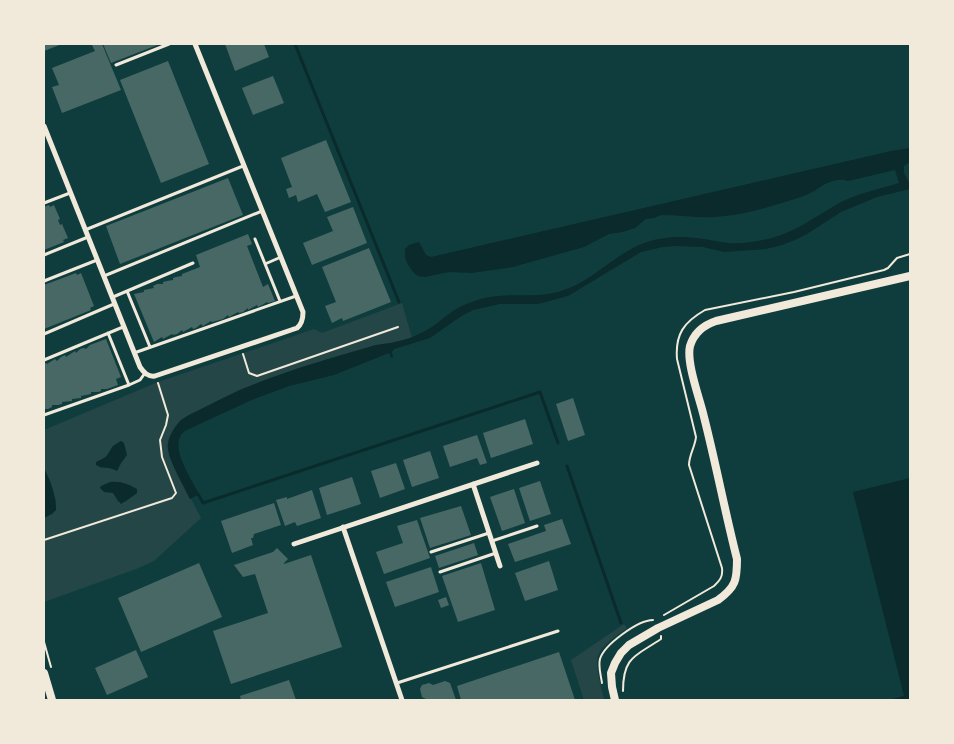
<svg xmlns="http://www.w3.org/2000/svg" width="954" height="744" font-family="Spectral,serif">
  <rect width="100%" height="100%" fill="#0f3d3e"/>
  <path fill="#244646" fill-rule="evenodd" d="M402 303 412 338 393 343 376 345 299 368 261 382 239 390 181 421 173 431 169 456 201 518 154 561 136 569 44 602V518L56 510V501L51 483 44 468V430L158 382 314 329 322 333ZM121 441 125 458 121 463 117 470 110 467 100 468 103 458 108 455 113 446ZM117 482C127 483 131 486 137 493L125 502H118L113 493Z
    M624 624 627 628C588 655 595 657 604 700H584L571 660Z"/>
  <path fill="#0a2a2b" d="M910 148V162L904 166V173L908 181H910V189L877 197 841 212 807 234 795 240 782 245 766 249 724 252 703 247 677 246 663 247 641 252 568 296 538 304H500L473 310 460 317 430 338 394 349 392 352 393 357 391 358 389 353 334 375 289 386 254 399 191 428C187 430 184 431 181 435 171 450 192 480 199 494L190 499C184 486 165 455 168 443 169 435 176 425 181 420 191 413 204 408 215 402 266 376 321 361 376 345 400 342 416 338 436 324 445 317 454 309 464 305 472 302 481 298 490 297 512 293 535 298 558 292 563 290 570 288 576 285 600 273 620 251 647 242 662 237 679 236 696 238 707 239 718 242 729 243 741 244 752 242 763 240 792 235 816 216 841 202 860 193 879 189 899 183L895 170 848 181C837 177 824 184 816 190 811 193 804 196 798 198 770 207 741 216 711 217 695 218 678 215 661 215L654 218 646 219 635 228 623 232 609 234 584 247 513 267 472 273 449 272 425 277 418 276 413 272 407 263 405 257V249L409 245 419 242 426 255 431 257 891 151Z
    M121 441 124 443 127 455 121 463 117 471C108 466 103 469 96 465V462L106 457 113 446Z
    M44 468C50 481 56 495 56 510L52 514 44 518Z
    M910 478V700H888L904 696 853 492Z
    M110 482C121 481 128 484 137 489V493L121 504 113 493 104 492 100 488 101 486Z"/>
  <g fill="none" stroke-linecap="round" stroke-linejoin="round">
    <path stroke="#0a2a2b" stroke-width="3" d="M295 44 399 302
      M567 466 621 623
      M198 494 203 503 540 392 558 443"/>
  </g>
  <path fill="#486865" d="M44 44H62L44 51Z
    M96 44H102L121 90 62 113 52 87 59 85 52 68 95 51 92 45Z
    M103 44H160L111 63Z
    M225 44H264L269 57 235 71Z
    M168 61 209 164 161 183 120 80Z
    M273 76 284 103 253 115 242 88Z
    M326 140 351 202 325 212 317 194 298 202 296 195 289 198 286 189 292 187 281 158Z
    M228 178 243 215 120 264 106 226Z
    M49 205 50 207 54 205 60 219 58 220 60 225 62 224 68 238 63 240 64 242 44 250V207Z
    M353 207 367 243 312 265 303 243 333 231 327 217Z
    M248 234 252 244 247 246 263 287 268 284 275 301 268 303 267 302 262 305 258 307 257 305 248 310V308L243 312 239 313 238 312 229 317 228 315 223 319 212 322 211 321 203 326 201 324 196 328 193 329 192 327 183 332 182 330 177 334 173 335 172 334 163 339 162 337 154 342 134 294 144 292V290L154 288 153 286 157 284H163V282L167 281 173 280V278L176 277 182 276V274L200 267 196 255Z
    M369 248 391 302 343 321 342 318 332 323 325 306 336 302 322 267Z
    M76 273 77 275 81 273 94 306 90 308 91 310 44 329V285Z
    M106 339 121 377 116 379 118 385 107 389H101V391L98 392H91V394L81 396V398L72 399V401L62 402V404L58 405H52V407L48 409H44V364L46 363 47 364 55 359 57 361 61 357 65 355 66 357 75 351 76 353 80 349 84 348 86 349 90 345Z
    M573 398 585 435 568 441 556 404Z
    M525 419 533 444 491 458 483 433Z
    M477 435 487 463 480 465 477 458 450 467 443 446Z
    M430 451 439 478 412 487 403 460Z
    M396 463 405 489 380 498 371 471Z
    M352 477 361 504 327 515 319 488Z
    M540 481 551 514 530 521 519 488Z
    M514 489 525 523 502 531 490 497Z
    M312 490 321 518 297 526 295 522 285 526 276 500 287 497V499Z
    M274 503 281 525 254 534 253 538H251L253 545 232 553 221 521Z
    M461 506 471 535 430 548 420 518Z
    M562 519 571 544 515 562 508 544 546 531 544 525Z
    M417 520 430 558 384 574 376 552 403 543 397 526Z
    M474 543 478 555 439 568 435 556Z
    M277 548 288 559 284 563V564L311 555 342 647 231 684 213 631 268 613 255 574 243 577 234 565 273 552Z
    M549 561 558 590 525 601 515 573Z
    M199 563 222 617 141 652 118 598Z
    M481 563 495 610 458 622 442 576Z
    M431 567 439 592 395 607 386 582Z
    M446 597 449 605 441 608 438 600Z
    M136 650 148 677 107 695 95 668Z
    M559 652 575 700H461L457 686Z
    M289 680 296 700H241L240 696Z
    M445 681 450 683 456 700H427L426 699 422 697 420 689 422 685 429 683 433 685Z"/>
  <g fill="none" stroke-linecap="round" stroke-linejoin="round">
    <path stroke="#f1e9da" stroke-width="2" d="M243 354 249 373 257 376 398 327
      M44 540 172 498 176 493 162 457 160 440 166 425 168 415 158 383
      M664 615 714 586C720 580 723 577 722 568L689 465C689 455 695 447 696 437L677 359C675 334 684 322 705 310L794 292 884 270 888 268 897 258 910 254
      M44 642 51 667
      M602 683C601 676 598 667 600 659 604 645 638 620 653 620
      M623 691C623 656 636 656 661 639V636"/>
    <path stroke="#f1e9da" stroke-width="3" d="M116 65 169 44
      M44 203 70 193
      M85 230 243 166
      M255 239 280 301
      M44 255 88 237
      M265 264 281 257
      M104 276 262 211
      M44 281 97 260
      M127 291 150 347
      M113 297 193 263
      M108 333 129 385
      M44 334 114 304
      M134 353 296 296
      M44 360 123 327
      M44 415 129 385 140 380 145 373
      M492 541 537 526
      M431 552 489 533
      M440 572 496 553
      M397 683 558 631"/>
    <path stroke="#f1e9da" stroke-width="5" d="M44 126 140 367C144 373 148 377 155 376L297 328C302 324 303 319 303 312L195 44
      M473 484 500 566
      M343 527 402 700
      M294 544 537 463"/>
    <path stroke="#f1e9da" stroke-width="8" d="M44 673 52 700
      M615 700 612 687 611 673 615 663 621 653 629 645 658 628 718 600C736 587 737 580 737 559 725 512 716 464 704 417 700 399 686 363 690 346 694 333 704 325 716 321L910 276"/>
  </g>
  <rect width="954" height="744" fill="none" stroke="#f1e9da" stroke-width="90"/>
</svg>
